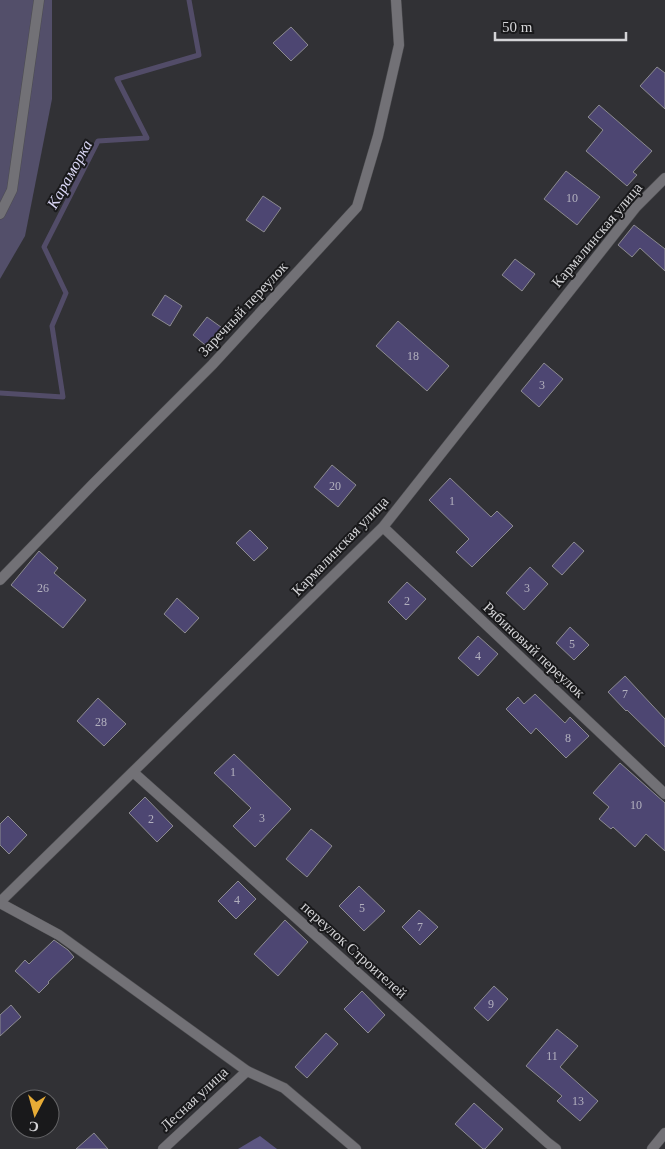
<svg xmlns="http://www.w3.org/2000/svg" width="665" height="1149" font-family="'Times New Roman',serif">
  <rect width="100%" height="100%" fill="#313135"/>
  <path fill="#534f6a" d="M0 0H52V99L25 236 0 279Z"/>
  <path fill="#5b5581" d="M260 1136 277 1149H238Z"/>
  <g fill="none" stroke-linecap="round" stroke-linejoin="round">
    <path stroke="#524c68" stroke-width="5" d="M0 393 63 397 52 326 66 293 44 247 98 141 147 138 117 79 199 55 189 0"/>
  </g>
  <path fill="#4d4672" stroke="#8c8b90" d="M291 27 308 45 291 61 273 43Z
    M657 67 665 73V109L640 86Z
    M599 105 652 151 633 172 637 175 627 186 586 151 603 130 588 117Z
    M566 171 600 197 577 225 544 199Z
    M263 196 281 208 264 232 246 220Z
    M634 225 665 249V271L640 248 632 257 618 245Z
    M515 259 535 274 522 291 502 275Z
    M165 295 182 306 170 326 152 315Z
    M207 317 225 330 210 349 193 335Z
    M398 321 449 366 427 391 376 346Z
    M544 363 563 379 539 407 521 391Z
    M332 465 356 485 338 507 314 487Z
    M450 478 491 517 497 511 513 526 472 567 456 552 469 539 429 500Z
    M250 530 268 548 254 561 236 543Z
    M574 542 584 551 562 575 552 566Z
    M39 551 58 568 54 573 86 600 63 628 11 585Z
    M530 567 548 584 524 610 506 593Z
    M407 582 426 599 406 620 388 602Z
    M177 598 199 618 185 633 164 614Z
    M570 627 589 645 574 660 556 643Z
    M478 636 498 654 478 676 458 658Z
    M625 676 665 719V747L627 710 626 711 608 692Z
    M535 694 565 723 570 717 589 736 566 758 536 728 531 734 506 709 518 697 524 704Z
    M98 698 126 724 104 746 77 721Z
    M234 754 291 809 255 847 233 826 251 808 214 773Z
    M620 763 665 803V851L646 834 635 847 613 827 611 829 599 819 609 807 593 793Z
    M145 797 173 826 157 842 129 813Z
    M8 816 27 835 9 854 0 845V824Z
    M311 829 332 846 307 877 286 859Z
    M238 881 256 899 236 919 218 901Z
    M359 886 385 911 364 931 339 906Z
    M419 910 438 927 420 945 402 927Z
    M285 920 308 942 278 976 254 954Z
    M54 940 68 950 74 957 48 982 49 983 39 993 15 971 25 960 29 964Z
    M494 986 508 999 488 1021 474 1008Z
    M362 991 385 1015 368 1033 344 1009Z
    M11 1005 21 1017 0 1036V1015Z
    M557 1029 578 1046 560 1067 598 1101 580 1121 557 1101 562 1096 526 1066Z
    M326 1033 338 1044 307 1078 295 1067Z
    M474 1103 503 1129 485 1149H483L455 1124Z
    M94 1133 108 1149H76Z"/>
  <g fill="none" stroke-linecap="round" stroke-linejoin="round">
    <g stroke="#4d4d50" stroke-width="11">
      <path id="lane" d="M0 214 12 190 39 0
        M163 1149 247 1071"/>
    </g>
    <g stroke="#4d4d50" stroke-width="11">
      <path id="street" d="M383 527 665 794
        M0 580 93 484 212 365 357 207 378 136 399 45 396 0
        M133 772 548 1143 556 1149
        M0 902 383 527 636 207 665 178
        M0 903 59 935 247 1071 284 1088 356 1149
        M652 1149 665 1133"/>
    </g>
    <use href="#lane" stroke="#727176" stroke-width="10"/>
    <use href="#street" stroke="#727176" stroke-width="10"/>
  </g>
  <g text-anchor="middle" stroke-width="4" stroke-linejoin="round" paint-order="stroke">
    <g font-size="12" fill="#b2b0be">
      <text x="572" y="202">10</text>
      <text x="413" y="360">18</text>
      <text x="542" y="389">3</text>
      <text x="335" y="490">20</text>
      <text x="452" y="505">1</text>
      <text x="43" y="592">26</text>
      <text x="527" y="592">3</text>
      <text x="407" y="605">2</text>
      <text x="572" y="648">5</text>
      <text x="478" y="660">4</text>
      <text x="625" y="698">7</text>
      <text x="101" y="726">28</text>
      <text x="568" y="742">8</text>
      <text x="233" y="776">1</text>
      <text x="636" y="809">10</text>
      <text x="262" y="822">3</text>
      <text x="151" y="823">2</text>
      <text x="237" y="904">4</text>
      <text x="362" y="912">5</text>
      <text x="420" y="931">7</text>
      <text x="491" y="1008">9</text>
      <text x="552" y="1060">11</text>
      <text x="578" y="1105">13</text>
    </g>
    <g font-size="15" fill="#d4d4d7" stroke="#19191b">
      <text transform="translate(597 235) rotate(-50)" y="5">Кармалинская улица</text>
      <text transform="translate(243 309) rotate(-47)" y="5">Заречный переулок</text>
      <text transform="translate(340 546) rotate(-46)" y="5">Кармалинская улица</text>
      <text transform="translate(534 650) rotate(43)" y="5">Рябиновый переулок</text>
      <text transform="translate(354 950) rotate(42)" y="5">переулок Строителей</text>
      <text transform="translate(194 1099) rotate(-43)" y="5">Лесная улица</text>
    </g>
    <g font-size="16" font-style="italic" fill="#d9d6f4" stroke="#19191b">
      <text transform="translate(69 174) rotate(-61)" y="6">Караморка</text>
    </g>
  </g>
  <g transform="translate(35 1114) rotate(186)"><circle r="24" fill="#19191b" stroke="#646466"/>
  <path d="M0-4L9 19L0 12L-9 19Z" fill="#e7ac36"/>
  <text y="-8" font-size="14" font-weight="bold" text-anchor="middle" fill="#d4d4d7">С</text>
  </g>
  <path d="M495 32v8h131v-8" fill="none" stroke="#d4d4d7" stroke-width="2.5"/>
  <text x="502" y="32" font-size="15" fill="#d4d4d7" stroke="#19191b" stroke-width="4" paint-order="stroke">50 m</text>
</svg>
